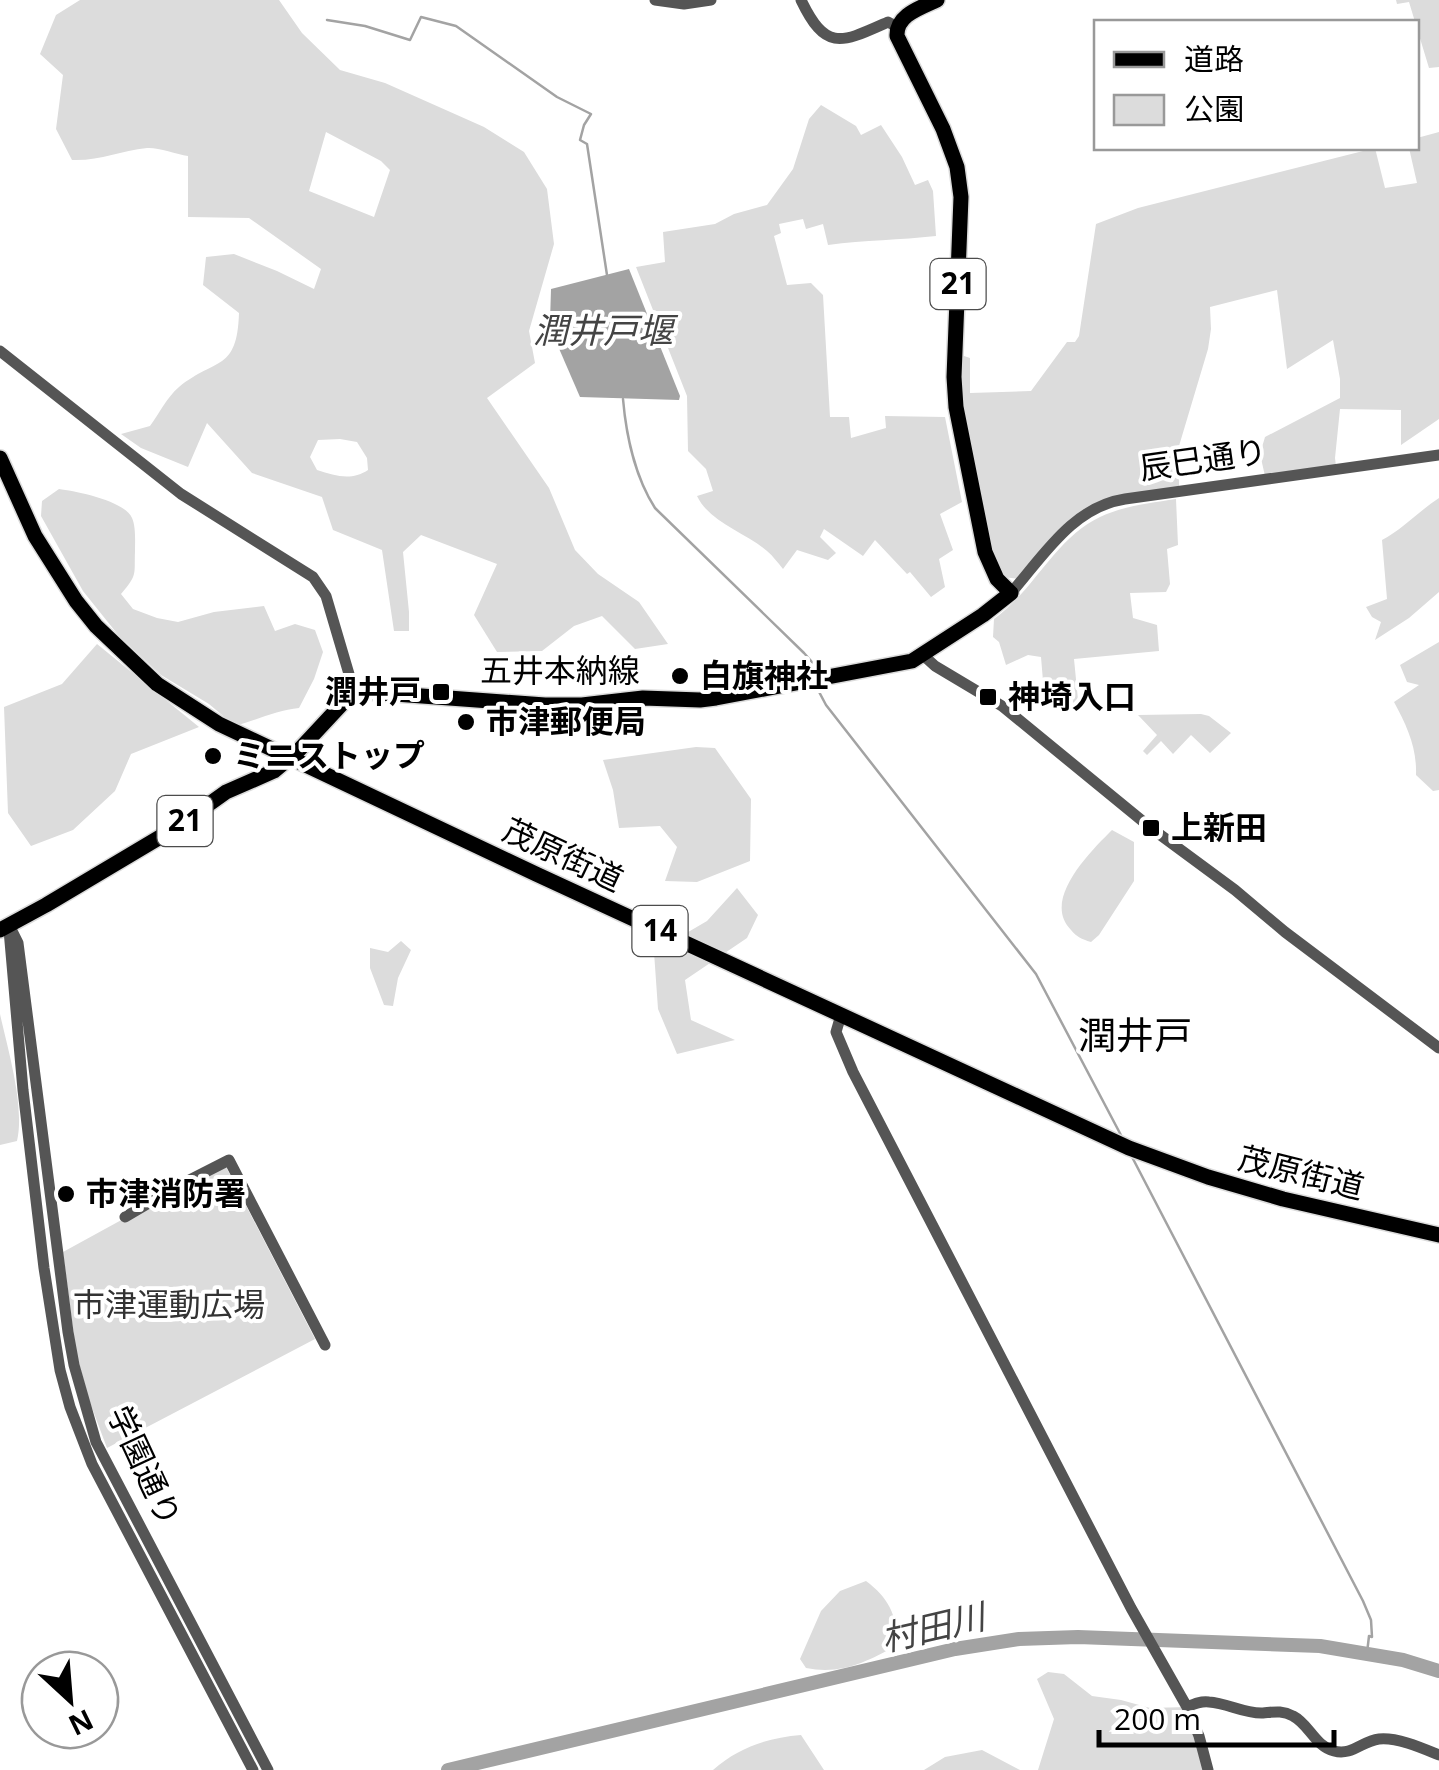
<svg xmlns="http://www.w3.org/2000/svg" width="1439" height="1770" font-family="'Open Sans','Noto Sans JP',sans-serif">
  <rect width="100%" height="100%" fill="#fff"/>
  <path fill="#dcdcdc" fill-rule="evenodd" d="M80 0H279L302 33 340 70 385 83 484 127 524 152 547 189 554 244 529 331 535 363 487 398 549 488 575 550 598 574 639 602 668 644 635 649 602 616 574 626 542 651 497 652 474 615 497 564 421 535 403 552 409 612V631H394L382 550 333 530 322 497 252 473 207 423 188 467 141 448 121 434 150 426C159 414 167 397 179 387 216 357 237 372 239 313L203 285 206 257 234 254 277 271 314 289 321 269 249 218 188 217V156C176 154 157 147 147 148 120 151 100 161 72 160L56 129 63 75 40 54 56 15ZM326 132 381 161 390 170 374 217 309 191ZM340 439 357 442 367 458 368 470C351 481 336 476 317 470L310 457 318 440Z
    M1396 0H1439V67L1429 68 1409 2 1397 4Z
    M821 105 856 126 861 135 881 125 902 157 915 185 928 180 933 191 936 236C900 240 865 240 828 245L823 224 806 229 803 219 779 224 781 233 774 236 787 285 811 283 823 295 830 417H849L851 438 886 428 885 416 945 417 962 502 940 514 953 550 939 559 945 587 931 597 910 572 907 574 875 540 863 556 824 529 820 537 836 553 828 560 797 550 783 569C778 563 773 556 767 551 745 532 710 523 697 496L713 491 706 469 688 451 687 396 636 267 665 262 663 232 715 224 734 214 767 205 793 169 809 119Z
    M1439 132V419L1401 445V410L1340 409 1335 458 1336 466 1265 476 1260 454 1265 437 1340 398V379L1333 340 1287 369 1277 290 1210 307 1211 329 1208 349 1179 446V489L1103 500 1020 579 1002 577C988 546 984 519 978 486 969 442 962 400 961 355L970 358V393L1031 391 1067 342H1075L1079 336 1096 224 1138 208 1375 148 1385 188 1417 183 1409 148H1416L1417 138Z
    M59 489C76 491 125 501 132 518 136 527 135 541 135 551 134 575 138 574 121 594L133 609 157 618 178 622 214 612 264 606 275 631 295 624 315 630 323 652 314 679 299 708C278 710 256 720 235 726L209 704 161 675 119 636 83 591 41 516 42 501Z
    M1439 498V592L1409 618 1375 640 1381 622 1372 617 1366 607 1387 599 1382 540C1403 529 1419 511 1439 498Z
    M1176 499 1178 545 1167 549 1170 584 1166 592 1130 593 1133 618 1157 625 1159 651 1074 659 1079 710 1045 705 1041 657 1028 655 1006 665 999 642 993 637 994 619C1034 591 1055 538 1100 517 1123 506 1151 503 1176 499Z
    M1439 642V790L1433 791 1416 775C1417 748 1407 726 1394 702L1419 685 1407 682 1400 665Z
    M97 644 199 727 131 754 115 791 73 830 31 846 8 813 4 707 62 684Z
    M1201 714 1209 716 1231 733 1210 753 1191 735 1173 754 1161 741 1147 755 1143 751 1157 735 1138 715Z
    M696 747 715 748 751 799 750 861 697 882 665 881 677 847 660 826 619 828 613 790 603 760Z
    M1112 830 1134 842V881L1099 935 1091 942C1081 939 1077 937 1071 930 1041 900 1091 851 1112 830Z
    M737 888 758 915 747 938 685 980 691 1020 735 1040 677 1054 658 1009 654 952 707 921Z
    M401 941 411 950 398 978 393 1006 384 1005 370 968V948L388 952Z
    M0 1014C8 1050 25 1107 17 1141L0 1145Z
    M220 1166 226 1167 315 1339 107 1448 89 1400 76 1352 63 1252Z
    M866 1581C889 1598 898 1617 897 1645 867 1662 841 1675 806 1668L800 1659 821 1611 840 1591Z
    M1048 1672 1064 1674 1092 1696 1121 1700 1150 1708 1187 1707 1208 1770H1038L1054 1719 1037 1679Z
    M801 1735 824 1770H713C739 1747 767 1738 801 1735Z
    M982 1750 1020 1770H924L945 1757Z"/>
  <path fill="#a3a3a3" d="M629 269 680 396 679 400 580 397 554 337 550 321 551 289Z"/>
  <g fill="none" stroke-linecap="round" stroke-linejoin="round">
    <path stroke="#a3a3a3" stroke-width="2.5" d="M327 20 365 26 410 40 421 17 456 26 557 97 591 114 584 125 580 140 587 144 607 275
      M623 399C626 434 635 477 655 508L804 653 812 662 816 675
      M817 688 826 705 1036 974 1123 1139
      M1131 1155 1363 1601 1371 1620 1372 1637 1369 1636 1367 1653"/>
    <path stroke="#a3a3a3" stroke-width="14" d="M448 1770 955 1649 1019 1639 1078 1637 1320 1646 1403 1660 1439 1671"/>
    <g stroke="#dbdbdb" stroke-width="18">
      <path id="primary" d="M0 458 35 536 76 601 96 626 157 684 219 724 536 874 1129 1148 1208 1177 1283 1199 1439 1235
        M0 930 46 905 177 827 226 792 274 771 299 750 354 691 545 705H582L643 698 700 700 716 698 912 661 983 615 1011 593 997 579 985 552 956 407 954 377 961 197 957 167 943 129 897 36C896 15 920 8 937 0"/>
    </g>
    <path stroke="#555" stroke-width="11" d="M655 0 684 4 711 0
      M801 0C826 52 841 43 888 22L897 27
      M0 351 181 494 313 577 326 596 354 691
      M1011 593C1044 555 1073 507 1125 499L1439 455
      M923 655 935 666 1002 706 1151 828 1235 890 1285 932 1439 1048
      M9 925 18 943 68 1332 74 1365 96 1442 268 1770
      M9 930 23 1090 44 1268 60 1370 70 1407 92 1464 253 1770
      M841 1015 836 1032 853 1072 1131 1608 1187 1707 1199 1736 1208 1770
      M125 1217 176 1187 229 1160 325 1345
      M1187 1707C1194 1704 1200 1701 1209 1702 1227 1703 1245 1714 1263 1713 1274 1712 1282 1710 1293 1716 1309 1724 1315 1746 1334 1751 1352 1756 1362 1741 1379 1739 1397 1737 1422 1748 1439 1755"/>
    <use href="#primary" stroke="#000" stroke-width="15"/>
  </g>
  <g fill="#000" stroke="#fff" stroke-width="4">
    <circle cx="680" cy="676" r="10"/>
    <rect x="431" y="682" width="20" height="20" rx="5"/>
    <rect x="978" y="687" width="20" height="20" rx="5"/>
    <circle cx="466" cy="722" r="10"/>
    <circle cx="213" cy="756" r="10"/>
    <rect x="1141" y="818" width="20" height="20" rx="5"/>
    <circle cx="66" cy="1194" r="10"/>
  </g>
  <g text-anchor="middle" stroke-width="8" stroke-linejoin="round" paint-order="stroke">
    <g fill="#fff" stroke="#4c4c4c" stroke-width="2.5">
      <rect x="930.5" y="259" width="55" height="50" rx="8"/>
      <rect x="157.5" y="796" width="55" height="50" rx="8"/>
      <rect x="632.5" y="906" width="55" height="50" rx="8"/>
    </g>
    <g font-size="30" font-weight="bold" fill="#000">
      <text x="958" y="294">21</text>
      <text x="185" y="831">21</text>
      <text x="660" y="941">14</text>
    </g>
    <g font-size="32" fill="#000" stroke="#fff">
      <text transform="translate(1203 460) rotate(-8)" y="11">辰巳通り</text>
      <text x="560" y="682">五井本納線</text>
      <text transform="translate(563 855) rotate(25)" y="11">茂原街道</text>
      <text transform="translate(1301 1173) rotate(14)" y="11">茂原街道</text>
      <text transform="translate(144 1466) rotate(65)" y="11">学園通り</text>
    </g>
    <g font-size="32" font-weight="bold" fill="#000" stroke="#fff" text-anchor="start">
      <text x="700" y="687">白旗神社</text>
      <text x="421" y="703" text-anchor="end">潤井戸</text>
      <text x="1008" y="708">神埼入口</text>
      <text x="486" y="733">市津郵便局</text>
      <text x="233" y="767">ミニストップ</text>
      <text x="1171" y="839">上新田</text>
      <text x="86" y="1205">市津消防署</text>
    </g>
    <g font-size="32" fill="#333" stroke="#fff">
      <text x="169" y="1316">市津運動広場</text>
    </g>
    <g font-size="35" font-style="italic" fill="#444" stroke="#fff">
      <text x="603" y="343">潤井戸堰</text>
      <text transform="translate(933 1628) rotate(-13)" y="12">村田川</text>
    </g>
    <g font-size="38" fill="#000" stroke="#fff">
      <text x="1135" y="1049">潤井戸</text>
    </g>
  </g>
  <rect x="1094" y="20" width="325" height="130" fill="#ffffff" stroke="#999999" stroke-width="2.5"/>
  <rect x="1114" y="52" width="50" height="15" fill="#000000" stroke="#999999" stroke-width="2.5"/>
  <text x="1184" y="70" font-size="30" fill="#000000">道路</text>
  <rect x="1114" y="95" width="50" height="30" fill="#dcdcdc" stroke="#999999" stroke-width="2.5"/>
  <text x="1184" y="120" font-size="30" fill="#000000">公園</text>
  <g transform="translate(70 1700) rotate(154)"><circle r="48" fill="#ffffff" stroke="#999999" stroke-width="2.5"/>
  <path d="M0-8L18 38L0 25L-18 38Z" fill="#000000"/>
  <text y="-15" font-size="28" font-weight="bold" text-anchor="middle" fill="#000000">N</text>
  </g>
  <path d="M1099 1730v15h235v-15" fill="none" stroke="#000000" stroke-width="5"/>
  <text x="1114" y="1730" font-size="30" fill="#000000" stroke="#ffffff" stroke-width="8" paint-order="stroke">200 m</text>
</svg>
